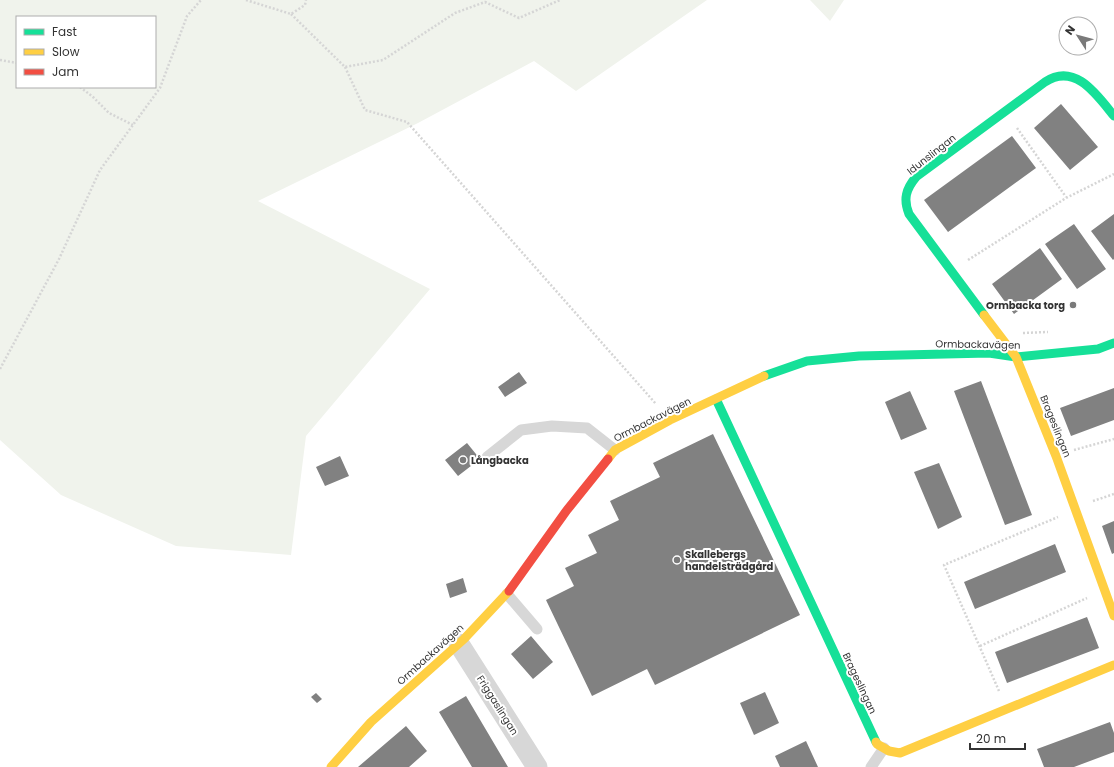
<svg xmlns="http://www.w3.org/2000/svg" width="1114" height="767" font-family="Poppins,sans-serif">
  <rect width="100%" height="100%" fill="#fff"/>
  <path fill="#f0f3ec" fill-rule="evenodd" d="M0 0H707L576 91 534 61 418 123 258 201 430 289 306 436 291 555 176 546 61 495 0 440ZM17 17H155V87H17Z
    M810 0H844L830 21Z"/>
  <path fill="#818181" d="M1061 104 1098 147 1070 170 1034 128Z
    M1012 136 1036 168 948 232 924 200Z
    M1114 214V259L1113 260 1091 231Z
    M1074 224 1106 269 1077 289 1045 244Z
    M1040 248 1062 279 1014 314 992 284Z
    M519 372 527 383 505 397 498 387Z
    M981 381 1032 515 1005 525 954 391Z
    M1114 388V420L1071 436 1060 408Z
    M910 391 927 429 901 440 885 402Z
    M713 434 800 615 655 685 647 669 592 696 546 600 574 586 565 568 597 553 588 535 619 520 610 501 660 477 653 463Z
    M467 443 480 459 458 476 445 460Z
    M340 456 349 476 325 486 316 467Z
    M939 463 962 517 938 529 914 472Z
    M1114 521V553L1112 554 1102 526Z
    M1055 544 1066 572 975 609 964 582Z
    M463 578 467 592 450 598 446 584Z
    M1087 617 1099 648 1007 683 995 652Z
    M531 636 553 662 533 679 511 654Z
    M765 692 779 723 754 735 740 703Z
    M316 693 322 699 317 703 311 697Z
    M466 696 508 767H472L439 712Z
    M1110 722 1114 733V752L1074 767H1044L1037 749Z
    M406 726 427 751 409 767H358Z
    M806 741 818 767H780L775 756Z"/>
  <g fill="none" stroke-linecap="round" stroke-linejoin="round">
    <path stroke="#d5d5d5" stroke-width="2.5" stroke-dasharray="2 2" stroke-linecap="butt" d="M246 0 291 14 305 5 306 0
      M291 14 345 67 383 60 455 13 485 2 519 18 560 0
      M0 60 17 63
      M345 67 365 110 407 122 656 404
      M80 87 93 97 109 113 133 125
      M1017 128 1066 197
      M968 260 1066 198 1114 174
      M1023 333 1048 332
      M0 369 59 259 100 170 160 88 187 16 201 0
      M1074 450 1114 439
      M1093 501 1114 494
      M980 646 1087 598
      M999 691 944 565 1058 517"/>
    <path stroke="#d7d7d7" stroke-width="11" d="M487 457 521 430 552 426 587 428 615 450
      M507 594 537 629
      M871 767 884 748"/>
    <path stroke="#d7d7d7" stroke-width="21" d="M459 644 537 767"/>
    <path stroke="#16e098" stroke-width="9" d="M984 315 909 214C903 199 906 189 916 177L1045 82C1075 62 1097 95 1114 116
      M764 376 807 361 859 356 989 353 1016 357 1098 349 1114 343
      M716 399 876 742"/>
    <path stroke="#ffcf43" stroke-width="9" d="M984 315 1016 357 1056 456 1114 616
      M608 459 615 450 670 420 764 376
      M876 742 877 744 889 751 900 753 1114 665
      M331 767 371 722 464 639 509 591"/>
    <path stroke="#f24e42" stroke-width="9" d="M509 591 567 510 608 459"/>
  </g>
  <g fill="#7a7a7a" stroke="#fff" stroke-width="1.5">
    <circle cx="1073" cy="305" r="4"/>
    <circle cx="463" cy="460" r="4"/>
    <circle cx="677" cy="560" r="4"/>
  </g>
  <g text-anchor="middle" stroke-width="4" stroke-linejoin="round" paint-order="stroke">
    <g font-size="10" fill="#333" stroke="#fff">
      <text transform="translate(931 154) rotate(-38)" y="4">Idunslingan</text>
      <text transform="translate(978 344) rotate(1)" y="4">Ormbackavägen</text>
      <text transform="translate(652 419) rotate(-27)" y="4">Ormbackavägen</text>
      <text transform="translate(1056 426) rotate(68)" y="4">Brageslingan</text>
      <text transform="translate(430 654) rotate(-42)" y="4">Ormbackavägen</text>
      <text transform="translate(860 683) rotate(65)" y="4">Brageslingan</text>
      <text transform="translate(498 705) rotate(58)" y="4">Friggaslingan</text>
    </g>
    <g font-size="10" font-weight="bold" fill="#333" stroke="#fff" text-anchor="start">
      <text x="1065" y="309" text-anchor="end">Ormbacka torg</text>
      <text x="471" y="464">Långbacka</text>
      <text x="685" y="558">Skallebergs<tspan x="685" dy="12">handelsträdgård</tspan></text>
    </g>
  </g>
  <rect x="16" y="16" width="140" height="72" fill="#ffffff" stroke="#adadad"/>
  <rect x="24" y="29" width="20" height="6" fill="#16e098" stroke="#adadad"/>
  <text x="52" y="36" font-size="12" fill="#333333">Fast</text>
  <rect x="24" y="49" width="20" height="6" fill="#ffcf43" stroke="#adadad"/>
  <text x="52" y="56" font-size="12" fill="#333333">Slow</text>
  <rect x="24" y="69" width="20" height="6" fill="#f24e42" stroke="#adadad"/>
  <text x="52" y="76" font-size="12" fill="#333333">Jam</text>
  <g transform="translate(1078 36) rotate(306)"><circle r="19" fill="#ffffff" stroke="#adadad"/>
  <path d="M0-3L7 15L0 10L-7 15Z" fill="#7a7a7a"/>
  <text y="-6" font-size="11" font-weight="bold" text-anchor="middle" fill="#333333">N</text>
  </g>
  <path d="M970 743v6h55v-6" fill="none" stroke="#333333" stroke-width="2"/>
  <text x="976" y="743" font-size="12" fill="#333333" stroke="#ffffff" stroke-width="3" paint-order="stroke">20 m</text>
</svg>
